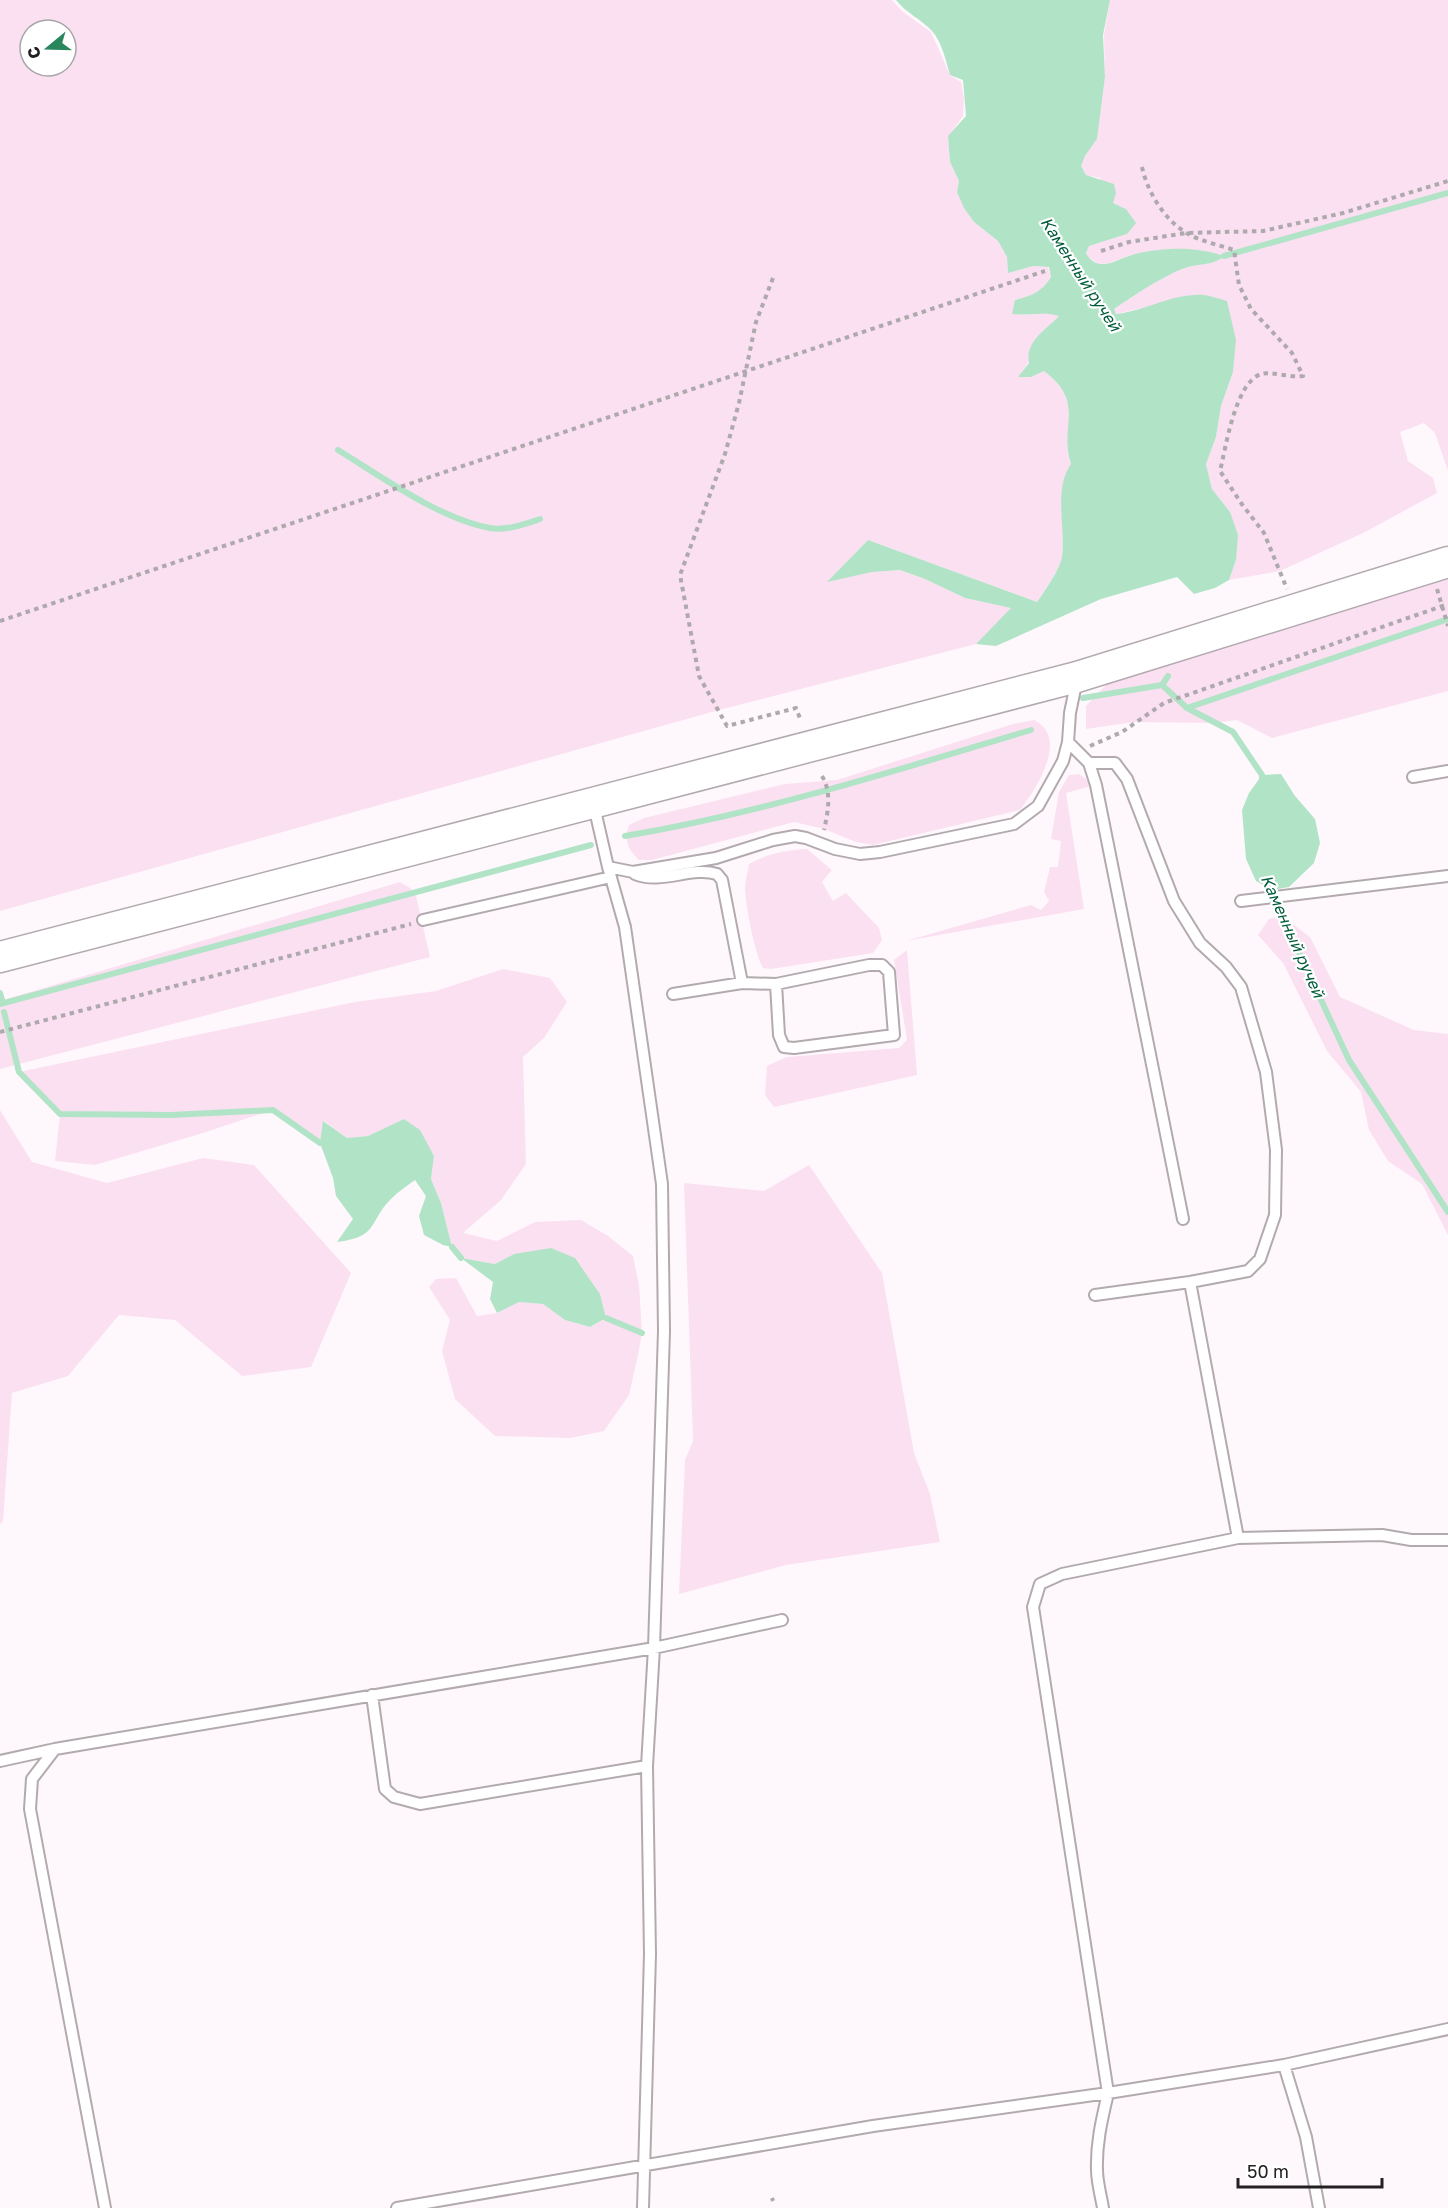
<svg xmlns="http://www.w3.org/2000/svg" width="1448" height="2208" font-family="'Golos Text',sans-serif">
  <rect width="100%" height="100%" fill="#fef8fc"/>
  <path fill="#fbe0f2" fill-rule="evenodd" d="M0 0H892L903 12 931 32 950 75 961 82 964 99 963 116 948 137 950 162 959 181 957 192 974 222 998 241 1007 257 1008 272 1033 266 1048 267 1051 277C1042 292 1032 296 1015 300L1023 315 1049 313 1060 316 1053 322 1019 377H1031L1044 371C1087 405 1058 426 1071 465 1054 488 1066 529 1062 557 1060 569 1044 591 1037 602L868 540 828 581 872 572 900 570 925 579 965 598 1012 608 976 644 719 710 0 911ZM30 30H66V66H30Z
    M1110 0H1448V471L1435 433 1424 423 1400 432 1408 461 1433 478 1437 493 1363 533 1280 571 1229 580 1236 560 1230 512 1212 489 1206 464 1216 437 1221 406 1233 372 1148 307 1115 314 1114 309C1135 295 1164 275 1188 267 1200 264 1215 265 1223 256L1201 250 1131 255 1110 263 1099 264 1089 258 1086 253 1089 246 1127 234 1126 209 1113 203 1100 178 1086 175 1081 166 1085 156 1097 139 1105 77 1104 35Z
    M1448 577V691L1272 738 1237 720 1213 723 1134 722 1086 729V706L1108 683Z
    M1034 720C1070 738 1036 789 1020 810L873 845 856 842 824 829 794 822 652 860H639C627 849 624 840 629 825L644 818 785 784 837 780 1013 724Z
    M1079 774 1086 779 1091 786 1066 793 1084 909 906 941 1031 905 1041 910 1049 901 1044 892 1050 867H1058L1061 841 1051 839 1059 792 1069 775Z
    M807 849 832 870 822 882 833 901 846 893 879 928 882 940 873 953 771 969 763 968C755 955 745 903 745 888 745 880 748 872 749 864 767 854 785 850 807 849Z
    M400 882 410 888 416 896 430 957 0 1069V1001Z
    M1282 916 1310 937 1340 997 1414 1030 1448 1034V1235L1422 1184 1388 1161 1369 1130 1361 1092 1327 1051 1283 963 1258 935 1269 919Z
    M907 950 917 1075 774 1107 765 1095 767 1066 787 1057 899 1048 907 1040 894 960Z
    M503 969 550 978 567 1002 544 1038 523 1057 526 1164 501 1200 463 1233 497 1241 535 1222 581 1220 608 1236 633 1256 639 1285 642 1333 638 1355 629 1395 604 1431 570 1438 495 1436 455 1399 442 1351 450 1320 429 1287 436 1279 456 1278 477 1316 497 1313 519 1302 543 1304 565 1320 590 1327 606 1318 600 1294 574 1258 514 1254 495 1264 461 1258 452 1247 441 1203 431 1179 434 1156 405 1119 368 1136 347 1138 324 1121 320 1143 272 1110 203 1133 95 1165 55 1161 60 1114 19 1072 355 1002 436 991Z
    M0 1110 32 1162 107 1183 203 1158 254 1165 351 1273 311 1367 242 1376 175 1320 119 1315 68 1376 12 1393 3 1521 0 1524Z
    M809 1165 882 1273 914 1453 930 1494 940 1542 786 1565 679 1594 685 1460 693 1441 684 1183 764 1191Z"/>
  <path fill="#b1e3c7" d="M896 0H1110L1103 35 1105 77 1097 139 1085 156 1081 166 1086 175 1114 184 1116 193 1113 203 1126 209 1136 223 1127 234 1089 246 1086 253C1089 259 1094 263 1100 264 1112 265 1121 258 1132 255 1160 247 1196 246 1224 256 1215 265 1200 264 1188 267 1166 274 1133 296 1114 309L1116 314C1146 311 1173 293 1204 295 1211 296 1220 299 1227 301L1236 340 1233 372 1221 406 1216 437 1206 464 1212 489 1230 512 1238 535 1236 560 1229 580 1215 588 1194 594 1177 577 1101 599 996 646 976 644 1011 608 965 598 925 579 900 570 872 572 827 582 868 540 1037 602C1044 592 1060 569 1062 557 1066 528 1053 489 1071 464 1058 426 1087 404 1044 371L1031 377H1018L1029 363C1025 341 1046 330 1059 316 1044 311 1028 316 1012 314L1015 300C1031 296 1042 292 1051 277L1049 267 1033 266 1008 273 1007 257 998 241 974 222 964 208 957 192 959 181 950 162 948 136 966 116 963 80 950 75C946 61 942 42 932 31 921 19 906 13 896 0Z
    M1281 774 1295 796 1315 819 1320 843 1314 863 1289 887 1272 890 1256 881 1246 859 1242 810 1249 793 1262 775Z
    M404 1119 420 1130 434 1156 431 1179 441 1203 452 1247 443 1245 424 1235 419 1216 426 1196 415 1180C407 1186 399 1191 392 1198 368 1221 380 1237 337 1242L353 1219 336 1196 333 1178 320 1143 323 1121 347 1138 368 1136Z
    M551 1248 575 1258 600 1294 606 1318 590 1327 565 1320 543 1304 519 1302 497 1313 490 1299 493 1282 461 1258 495 1264 514 1254Z"/>
  <g fill="none" stroke-linecap="round" stroke-linejoin="round">
    <path stroke="#b1e3c7" stroke-width="6" d="M1224 256 1448 193
      M338 450C382 477 440 519 490 528 506 531 525 524 540 519
      M1168 676 1162 685 1187 708 1233 732 1262 775V781
      M1083 698 1162 685
      M1187 708 1448 619
      M625 836C763 813 897 770 1031 730
      M1269 883 1282 916 1349 1060 1448 1212
      M0 993 3 1003
      M0 1004 591 845
      M4 1012 19 1072 60 1114 171 1115 273 1110 320 1143
      M452 1247 461 1258
      M606 1318 642 1333"/>
    <g stroke="#b3aab0" stroke-width="14">
      <path id="service" d="M1077 679 1070 713 1068 742 1089 763H1115L1127 779 1174 901 1200 943 1226 967 1241 987 1266 1072 1276 1150 1275 1215 1260 1259 1248 1271 1190 1282 1238 1538
        M1089 763 1096 785 1183 1219
        M1413 777 1448 771
        M594 806 608 867 625 927 662 1184 664 1331 654 1648 647 1766 650 1954 643 2208
        M608 867 633 872 716 858 773 840 795 836 806 838 835 849 860 854 880 852 1014 824 1038 806 1063 761 1068 742
        M635 874C662 885 691 866 717 874L722 880 742 983
        M1241 901 1448 876
        M423 920 611 877
        M673 994 742 983 776 984 869 965H882L889 972 894 1035 794 1048 784 1047 779 1035 776 984
        M1095 1295 1190 1282
        M372 1695 385 1789 394 1797 420 1804 647 1766
        M0 1761 55 1749
        M1284 2065 1306 2137 1319 2208
        M105 2208 30 1809 32 1779 55 1749 654 1648 782 1620
        M397 2208 873 2126 1108 2093 1284 2065 1448 2029
        M1103 2208C1101 2196 1097 2182 1097 2170 1096 2143 1102 2119 1108 2093L1033 1607 1040 1584 1062 1574 1238 1538 1382 1535 1411 1540H1448"/>
    </g>
    <g stroke="#b3aab0" stroke-width="33">
      <path id="secondary" d="M0 957 1077 677 1448 562"/>
    </g>
    <path stroke="#aea9ac" stroke-width="4" stroke-dasharray="4.5 4.5" stroke-linecap="butt" d="M1142 167C1147 191 1164 219 1185 232 1199 241 1219 245 1234 250L1239 285 1251 309 1292 353 1303 376C1290 378 1271 371 1261 374 1235 383 1226 447 1220 471L1241 503 1264 533 1287 589
      M1101 251 1129 242 1186 233 1263 231 1343 213 1448 181
      M773 278 756 322 739 403 725 454 680 575 699 676 727 726 796 708 801 721
      M1437 589 1448 626
      M0 621 1045 271
      M1090 746 1122 732 1164 703 1448 604
      M822 776C832 793 828 812 824 830
      M0 1032 411 924
      M772 2198 773 2201"/>
    <use href="#service" stroke="#fff" stroke-width="10"/>
    <use href="#secondary" stroke="#fff" stroke-width="30"/>
  </g>
  <g text-anchor="middle" stroke-width="4.5" stroke-linejoin="round" paint-order="stroke">
    <g font-size="16" font-style="italic" fill="#005c3a" stroke="#fff">
      <text transform="translate(1081 274) rotate(57)" y="6">Каменный ручей</text>
      <text transform="translate(1293 936) rotate(66)" y="6">Каменный ручей</text>
    </g>
  </g>
  <g transform="translate(48 48) rotate(251)"><circle r="28" fill="#ffffff" stroke="#a7a6a7" stroke-width="1.5"/>
  <path d="M0-4.5L10 22L0 15L-10 22Z" fill="#2a865d"/>
  <text y="-9" font-size="16" font-weight="bold" text-anchor="middle" fill="#232022">С</text>
  </g>
  <path d="M1238 2178v9h144v-9" fill="none" stroke="#232022" stroke-width="3"/>
  <text x="1247" y="2178" font-size="18" fill="#232022" stroke="#ffffff" stroke-width="4.5" paint-order="stroke">50 m</text>
</svg>
